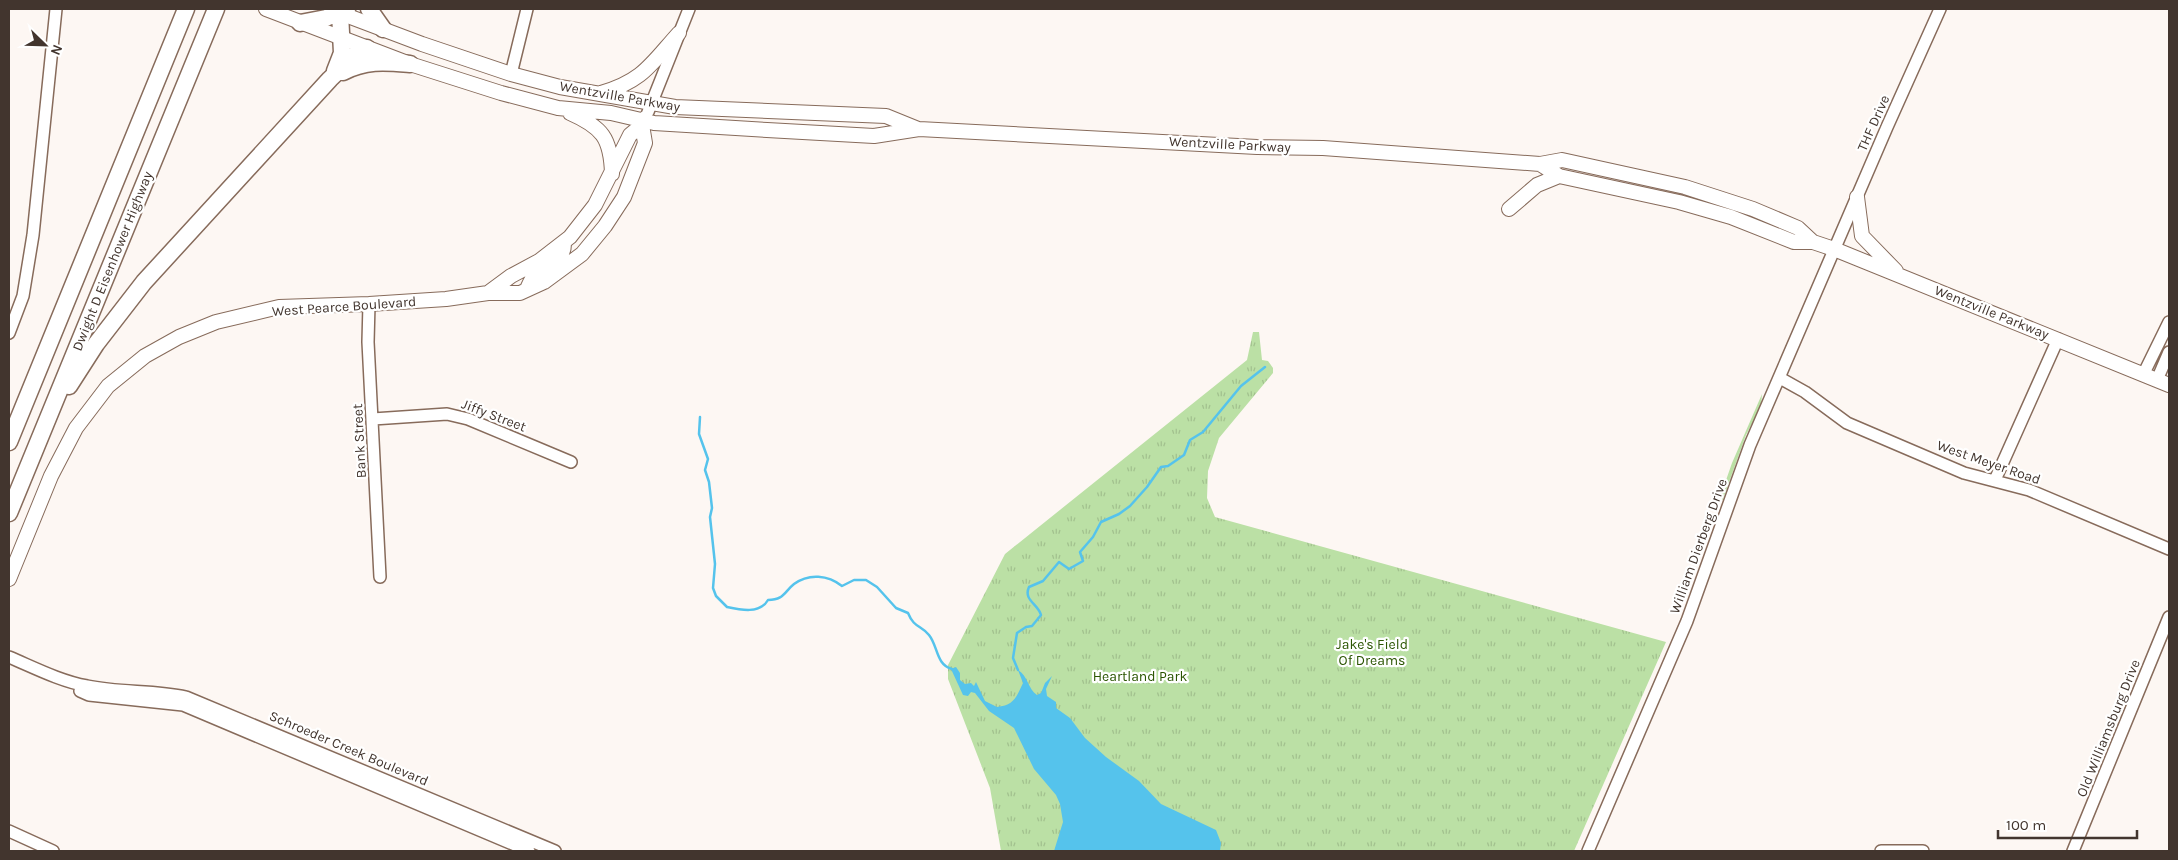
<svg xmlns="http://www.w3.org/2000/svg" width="2178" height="860" font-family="Karla,sans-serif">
  <defs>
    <pattern id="park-tufts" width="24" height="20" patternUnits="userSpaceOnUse" patternTransform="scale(1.25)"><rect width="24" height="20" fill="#bbe0a5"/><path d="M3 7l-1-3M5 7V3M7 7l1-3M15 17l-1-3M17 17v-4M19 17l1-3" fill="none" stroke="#a2c18e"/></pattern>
  </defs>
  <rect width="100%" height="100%" fill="#fdf7f3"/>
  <path fill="#bbe0a5" d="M1762 394 1761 406 1746 435 1723 499 1717 506 1732 463Z"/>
  <path fill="url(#park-tufts)" d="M1253 332H1259L1262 360 1268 361 1273 368V373L1219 438 1208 471 1207 498 1215 517 1666 642 1574 851H1001L990 788 948 679V665L1005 554 1247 360Z"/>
  <path fill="#55c3ec" d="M956 667 960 673V680L965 684 971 683 974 686 976 682 985 701 997 707C1014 705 1016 698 1023 683L1018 670C1028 676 1028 689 1037 695L1041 693 1045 683 1052 676 1046 689 1047 696 1056 702V708L1070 718 1085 738 1106 757 1139 781 1161 804 1216 830 1221 843 1220 851H1054L1063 822 1060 804 1056 795 1034 769 1014 728 989 711 975 693 971 692 968 696 963 695 951 669Z"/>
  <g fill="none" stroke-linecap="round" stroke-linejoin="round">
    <path stroke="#55c3ec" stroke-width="2.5" d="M700 417 699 434 708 459 705 470 709 482 712 508 710 517 715 564 713 588 716 596 727 607C741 610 760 614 768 600 784 600 784 592 794 584 809 573 828 575 842 586L854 580H866L877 587 896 608 908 613C914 628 921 625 929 635 938 646 936 665 952 669
      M1018 670 1013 658 1017 633 1026 627 1032 626 1041 615C1038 604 1023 600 1029 587L1043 581 1059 562 1069 569 1083 561 1080 552 1093 537 1101 522 1119 514 1130 506 1147 487 1161 467 1168 466 1184 455 1190 440 1203 432 1241 386 1265 367"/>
    <g stroke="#876b5b" stroke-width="14">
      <path id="minor" d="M511 74 527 9
        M648 112 689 9
        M369 304 368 342 380 577
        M9 333 23 296 33 235 56 9
        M2143 375 2169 322
        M1780 378 1805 392 1847 423 1964 473 2029 490 2169 549
        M2157 380 2169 352
        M373 419 447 414 468 419 571 462
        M1995 480 2058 339
        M9 657C35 668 60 681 87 686 120 693 154 690 186 697L555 851
        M80 691 89 695 183 705 529 851
        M9 831 53 851
        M1588 851 1687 621 1750 445 1887 127 1940 9
        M1881 851H1923
        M2073 851 2169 617"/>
    </g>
    <g stroke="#876b5b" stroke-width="16">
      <path id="major" d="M266 9 410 64 501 93 558 108 611 113 654 123 767 130 874 136 919 129 1257 147 1323 148 1540 164 1562 160 1685 187 1753 209 1798 228 1813 242
        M332 10 422 44 511 74 560 87 675 107 886 116 918 129
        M601 93C643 81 651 64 679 33
        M570 113C602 127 611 138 612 174
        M1540 164 1559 176 1679 202 1731 217 1794 242H1813L1834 249 2169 385
        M1857 197 1862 236 1896 271
        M1509 209 1537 185 1559 176
        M527 289C529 285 531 279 535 275 548 264 565 262 564 242
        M488 293 511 276 539 261 570 237 595 205 630 135 642 125 645 118
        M9 579 51 476 76 428 108 386 145 356 179 337 216 322 279 307 369 304 446 299 488 293H520L544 282 582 254 605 226 624 197 645 143 642 125"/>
    </g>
    <g stroke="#876b5b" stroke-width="19">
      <path id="highway" d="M369 9 383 29
        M300 23 326 18 347 9
        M335 71 342 53 340 13
        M343 72C366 60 385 62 410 64
        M69 386 96 344 144 282 330 79 358 52 367 48
        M9 442 186 9
        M9 513 216 9"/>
    </g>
    <use href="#minor" stroke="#fff" stroke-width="11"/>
    <use href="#major" stroke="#fff" stroke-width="14"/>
    <use href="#highway" stroke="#fff" stroke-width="16"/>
  </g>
  <g text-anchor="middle" stroke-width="4.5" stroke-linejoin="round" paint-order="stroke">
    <g font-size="14" fill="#42352e" stroke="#fff">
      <text transform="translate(620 96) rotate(10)" y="5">Wentzville Parkway</text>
      <text transform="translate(1873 123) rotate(-66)" y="5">THF Drive</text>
      <text transform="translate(1230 144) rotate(3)" y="5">Wentzville Parkway</text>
      <text transform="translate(112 261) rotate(-68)" y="5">Dwight D Eisenhower Highway</text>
      <text transform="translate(344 306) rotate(-4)" y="5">West Pearce Boulevard</text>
      <text transform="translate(1992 312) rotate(22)" y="5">Wentzville Parkway</text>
      <text transform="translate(494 415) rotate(21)" y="5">Jiffy Street</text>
      <text transform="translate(359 441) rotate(-93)" y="5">Bank Street</text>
      <text transform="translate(1989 462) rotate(19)" y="5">West Meyer Road</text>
      <text transform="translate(1698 546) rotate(-70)" y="5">William Dierberg Drive</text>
      <text transform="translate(2108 728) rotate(-68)" y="5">Old Williamsburg Drive</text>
      <text transform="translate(349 748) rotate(23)" y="5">Schroeder Creek Boulevard</text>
    </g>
    <g font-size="14" fill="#2a5400" stroke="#fff">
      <text x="1372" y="649">Jake's Field<tspan x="1372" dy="16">Of Dreams</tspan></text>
      <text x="1140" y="681">Heartland Park</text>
    </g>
  </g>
  <rect width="2178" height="860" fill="none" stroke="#42352e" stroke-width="20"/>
  <g transform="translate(45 45) rotate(113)" stroke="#ffffff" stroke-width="4" paint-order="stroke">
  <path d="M0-4L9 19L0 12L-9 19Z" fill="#42352e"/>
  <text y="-8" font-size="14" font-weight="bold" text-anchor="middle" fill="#42352e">N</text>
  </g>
  <path d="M1998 830v8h139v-8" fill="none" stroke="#42352e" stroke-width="2.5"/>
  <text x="2006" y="830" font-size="15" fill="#42352e" stroke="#ffffff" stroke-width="4" paint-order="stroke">100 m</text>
</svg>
